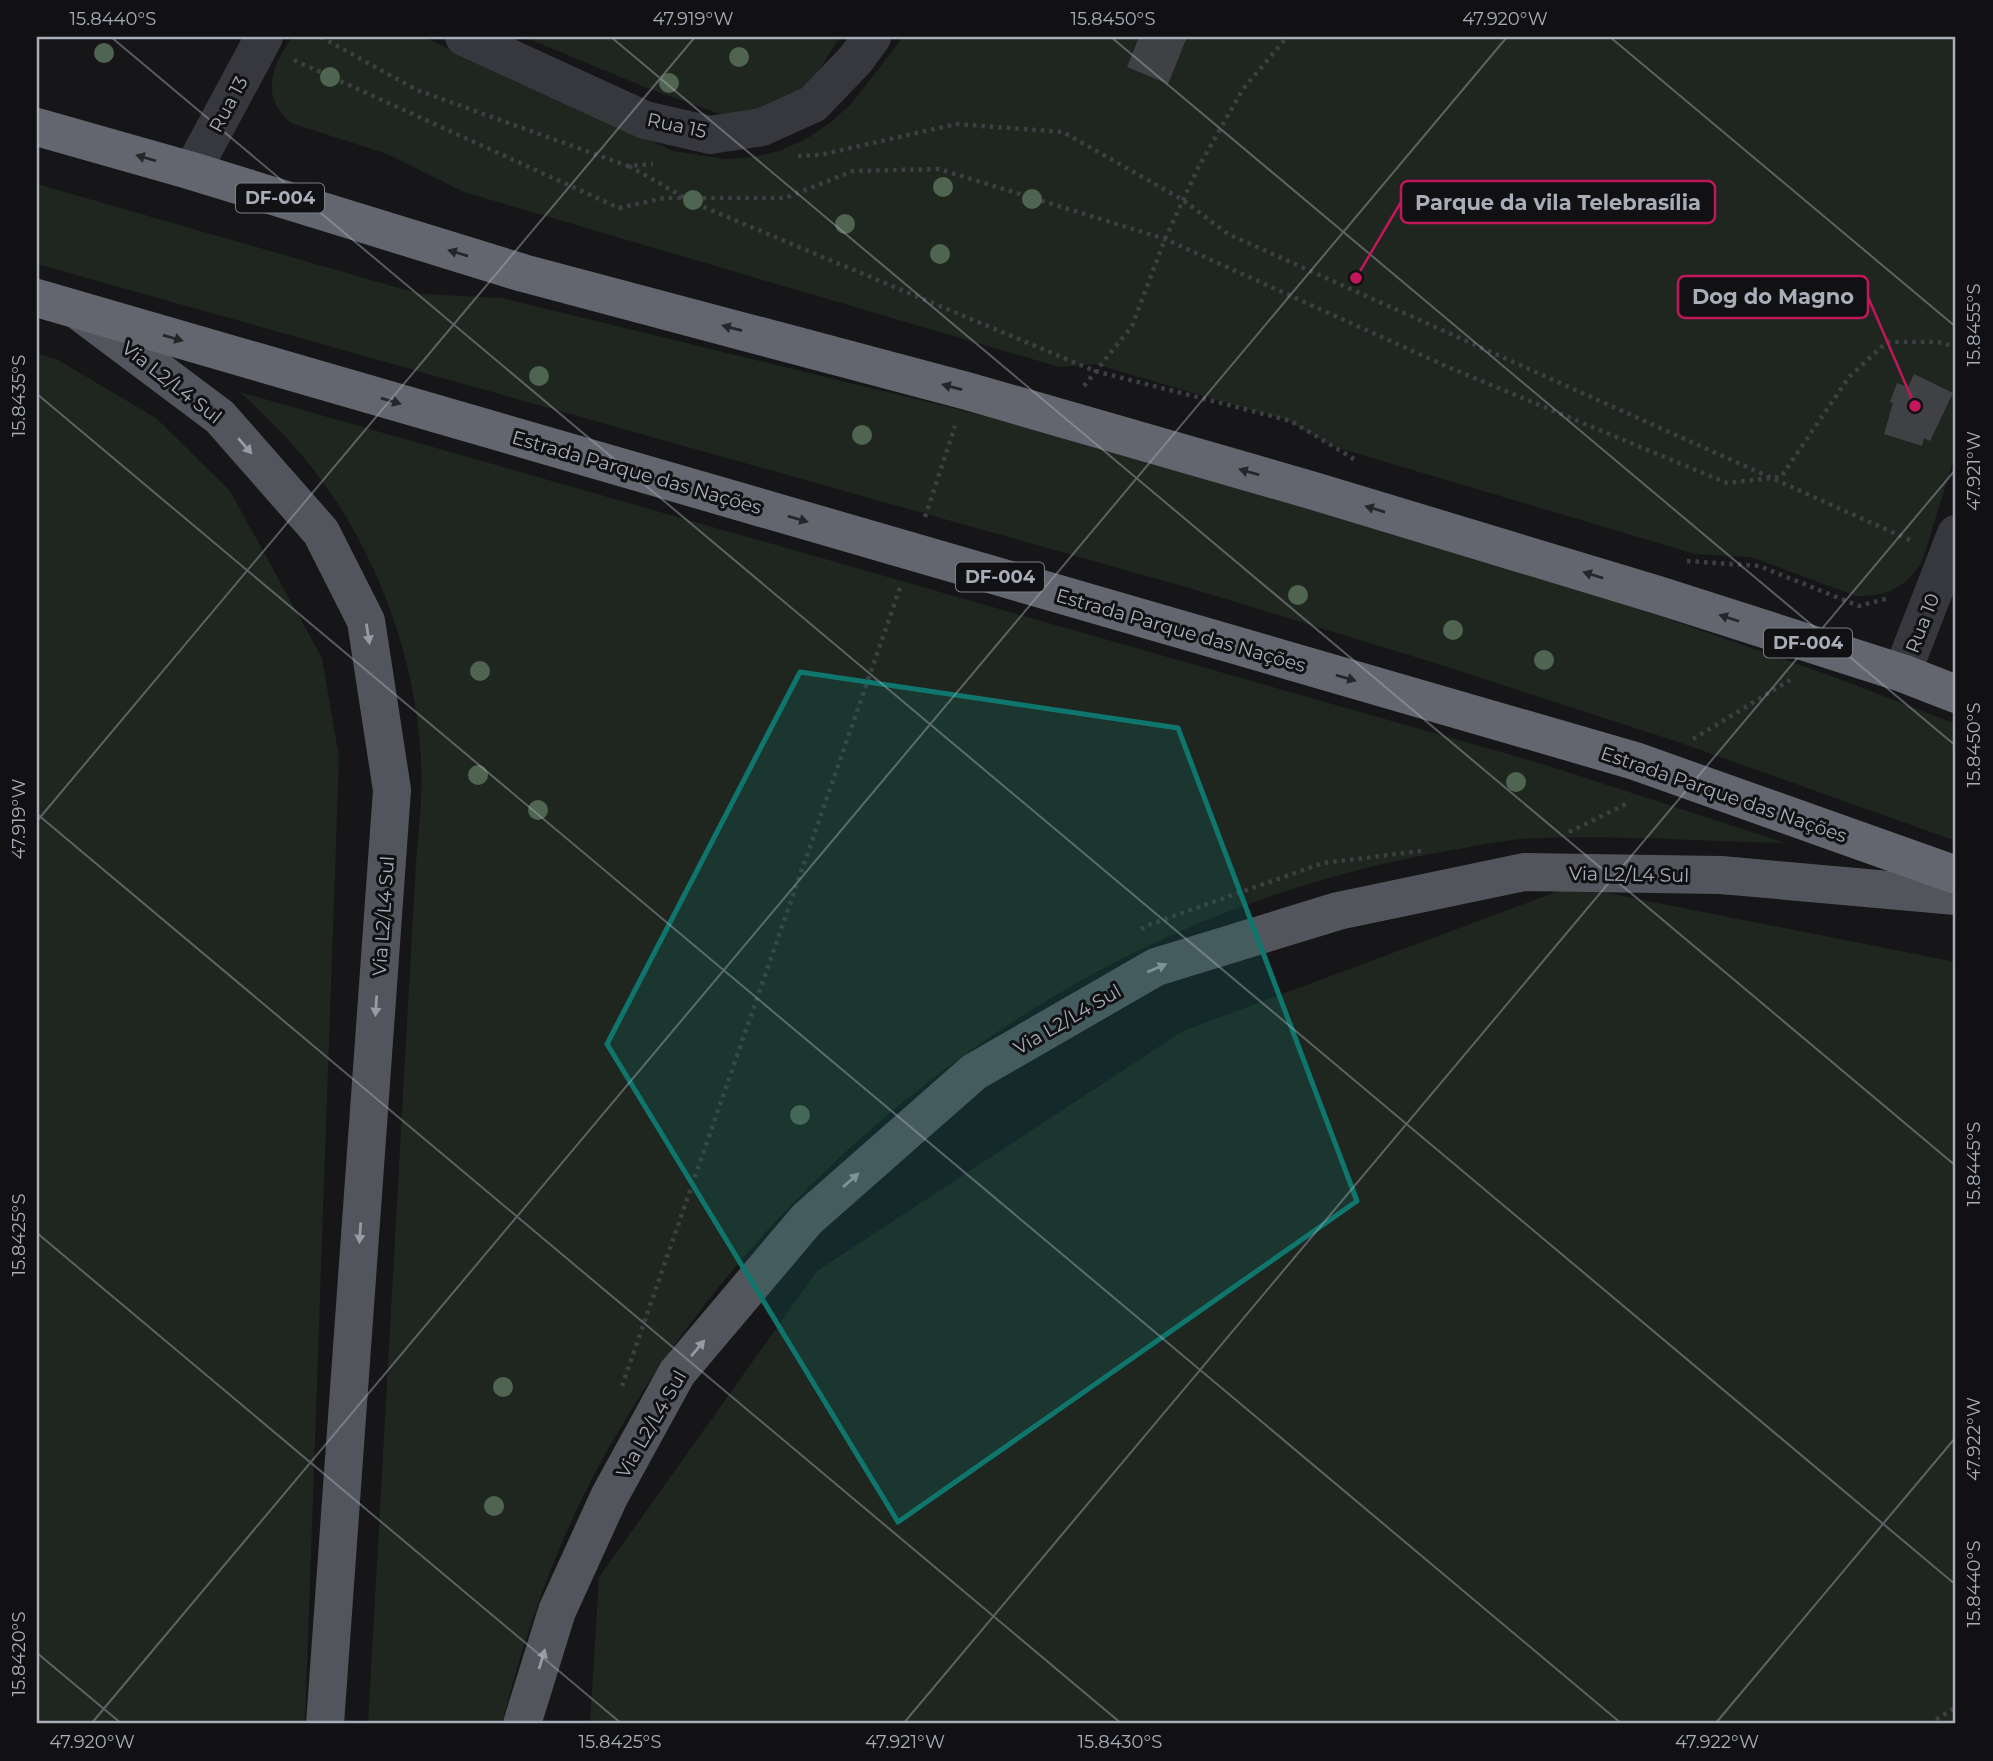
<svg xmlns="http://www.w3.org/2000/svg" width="1993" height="1761" font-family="Montserrat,sans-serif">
  <rect width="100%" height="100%" fill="#161618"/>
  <path fill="#1e261f" d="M292 37H423L673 151 726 159 753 157 779 151 806 139 830 123 852 103 903 37H1956V452L1922 562C1905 588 1886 597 1856 596L1751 557 1695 554 1332 446 1286 420 1095 364 1059 367 464 192 387 154 291 123C259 96 272 66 292 37Z
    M524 37H840L804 94 740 121 647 88Z
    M37 184 420 294 502 298 957 409 1177 466 1612 599 1826 674 1956 724V841L1681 743 1438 664 1193 589 37 264Z
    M37 353 58 360 156 418 230 491 322 658 339 757 305 1724H37Z
    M240 392 1546 765 1785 843C1702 841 1619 835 1537 838 1509 839 1480 845 1453 850 1182 896 949 1032 765 1233 685 1322 616 1421 567 1531 540 1593 518 1658 502 1724H368L416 862C419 828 423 794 421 760 416 657 377 551 313 469 291 441 266 416 240 392Z
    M1572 886 1956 962V1724H590L599 1577 817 1271 1183 1031Z"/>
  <path fill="#404145" d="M1139 37H1187L1168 84 1127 67Z
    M1914 374 1953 393 1930 441 1924 438 1922 446 1884 434 1893 403 1890 402 1897 383 1908 387Z"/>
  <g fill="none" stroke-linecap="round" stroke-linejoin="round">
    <path stroke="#3d3f44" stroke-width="4.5" stroke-dasharray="3.5 5" stroke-linecap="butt" d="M321 37 417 90 628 166 653 164
      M294 60 619 208 664 198H785L853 171 939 169 1165 239 1448 367 1727 483 1781 477 1849 377 1887 342H1938L1956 347
      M798 156 820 155 956 124 1063 132 1183 200 1228 234 1912 541
      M629 166 694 203 1095 371 1291 421 1354 459
      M1084 386 1132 326 1165 239 1199 166 1243 89 1287 37
      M925 517 955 426
      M1687 561 1759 566 1859 606 1889 598
      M1693 739 1790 680
      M1569 832 1630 802
      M1141 929 1148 925 1323 863 1421 851
      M622 1386 900 588
      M1929 1724 1956 1707"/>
    <path stroke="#37383d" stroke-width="38" d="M464 37 645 120 710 135 762 127 813 104 856 59 872 37
      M192 171 264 37
      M1902 673 1956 534"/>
    <path stroke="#53555c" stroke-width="38" d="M80 312 220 417 321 532 366 621 392 790 325 1724
      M522 1724 557 1611 609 1497 677 1373 807 1219 974 1072 1156 967 1338 911 1524 872 1721 875 1956 896"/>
    <path stroke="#63666e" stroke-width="38" d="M37 127 192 171 523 273 967 391 1314 491 1658 595 1902 673 1956 694
      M37 298 1635 761 1956 875"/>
  </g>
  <g fill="#506452">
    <circle cx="104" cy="53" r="10"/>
    <circle cx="739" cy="57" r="10"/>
    <circle cx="330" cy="77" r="10"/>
    <circle cx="669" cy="83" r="10"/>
    <circle cx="943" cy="187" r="10"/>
    <circle cx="1032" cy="199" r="10"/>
    <circle cx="693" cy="200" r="10"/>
    <circle cx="845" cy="224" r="10"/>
    <circle cx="940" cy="254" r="10"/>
    <circle cx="539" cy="376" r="10"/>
    <circle cx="862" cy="435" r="10"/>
    <circle cx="1298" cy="595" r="10"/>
    <circle cx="1453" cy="630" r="10"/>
    <circle cx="1544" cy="660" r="10"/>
    <circle cx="480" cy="671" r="10"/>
    <circle cx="478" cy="775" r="10"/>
    <circle cx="1516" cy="782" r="10"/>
    <circle cx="538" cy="810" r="10"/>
    <circle cx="800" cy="1115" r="10"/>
    <circle cx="503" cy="1387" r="10"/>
    <circle cx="494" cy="1506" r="10"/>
  </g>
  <defs><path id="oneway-solid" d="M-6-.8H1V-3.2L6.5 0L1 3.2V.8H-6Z" transform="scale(1.75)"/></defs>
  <g fill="#26262a">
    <use href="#oneway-solid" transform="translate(146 158) rotate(-164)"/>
    <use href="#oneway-solid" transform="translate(458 253) rotate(-163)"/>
    <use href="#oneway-solid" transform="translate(732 328) rotate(-165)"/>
    <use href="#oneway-solid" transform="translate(173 338) rotate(16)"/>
    <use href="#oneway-solid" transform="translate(952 387) rotate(-165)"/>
    <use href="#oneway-solid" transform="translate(391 401) rotate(16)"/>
    <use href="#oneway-solid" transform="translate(1249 472) rotate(-164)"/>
    <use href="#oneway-solid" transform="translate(1375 509) rotate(-163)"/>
    <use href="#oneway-solid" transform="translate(798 519) rotate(16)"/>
    <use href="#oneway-solid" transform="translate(1593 575) rotate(-163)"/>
    <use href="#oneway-solid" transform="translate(1729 618) rotate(-162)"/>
    <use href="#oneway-solid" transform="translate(1346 678) rotate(16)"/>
  </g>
  <g fill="#979ba6">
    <use href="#oneway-solid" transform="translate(245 446) rotate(49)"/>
    <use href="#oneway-solid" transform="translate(368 634) rotate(81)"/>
    <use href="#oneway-solid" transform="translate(1157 968) rotate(-23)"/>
    <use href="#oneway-solid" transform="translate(376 1006) rotate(94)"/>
    <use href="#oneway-solid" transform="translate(851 1180) rotate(-41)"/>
    <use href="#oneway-solid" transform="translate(360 1233) rotate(94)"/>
    <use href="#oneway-solid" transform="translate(698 1348) rotate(-50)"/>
    <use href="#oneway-solid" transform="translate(542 1659) rotate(-73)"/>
  </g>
  <path fill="#0f766e" fill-opacity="0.2" stroke="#0f766e" stroke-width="5" stroke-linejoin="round" d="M800 672 1178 728 1357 1201 898 1522 607 1044Z"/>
  <path fill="none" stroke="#a8adb8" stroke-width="2" stroke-opacity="0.45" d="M111 37 1956 1585M611 37 1956 1166M1111 37 1956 746M1610 37 1956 327M37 394 1622 1724M37 814 1122 1724M37 821 695 37M37 1233 622 1724M37 1653 122 1724M91 1724 1507 37M903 1724 1956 469M1715 1724 1956 1437"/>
  <g text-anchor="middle" stroke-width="6" stroke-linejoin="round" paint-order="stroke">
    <g fill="#111113" stroke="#7b7e86" stroke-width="2">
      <rect x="236" y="183.5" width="88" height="29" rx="5"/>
      <rect x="956" y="562.5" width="88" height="29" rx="5"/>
      <rect x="1764" y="628.5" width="88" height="29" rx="5"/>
    </g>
    <g font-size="18" font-weight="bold" fill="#a8adb8">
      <text x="280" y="204">DF-004</text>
      <text x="1000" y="583">DF-004</text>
      <text x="1808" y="649">DF-004</text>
    </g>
    <g font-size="19" fill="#a8adb8" stroke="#111113">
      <text transform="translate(228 104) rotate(-62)" y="7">Rua 13</text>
      <text transform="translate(677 125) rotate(12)" y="7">Rua 15</text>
      <text transform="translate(172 382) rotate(38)" y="7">Via L2/L4 Sul</text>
      <text transform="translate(637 472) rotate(16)" y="7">Estrada Parque das Nações</text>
      <text transform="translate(1922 623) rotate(-69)" y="7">Rua 10</text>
      <text transform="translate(1181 630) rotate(16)" y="7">Estrada Parque das Nações</text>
      <text transform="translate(1724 794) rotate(19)" y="7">Estrada Parque das Nações</text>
      <text transform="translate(1629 874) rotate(1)" y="7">Via L2/L4 Sul</text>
      <text transform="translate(383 916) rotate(-86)" y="7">Via L2/L4 Sul</text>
      <text transform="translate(1067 1019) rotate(-30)" y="7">Via L2/L4 Sul</text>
      <text transform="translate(651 1424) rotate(-60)" y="7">Via L2/L4 Sul</text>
    </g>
  </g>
  <path fill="none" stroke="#c2185b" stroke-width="2.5" d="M1356 278L1401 202M1915 406L1868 297"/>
  <g fill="#c2185b" stroke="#111113" stroke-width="2.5">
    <circle cx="1356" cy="278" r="7"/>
    <circle cx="1915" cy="406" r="7"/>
  </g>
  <g fill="#111113" stroke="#c2185b" stroke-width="2.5">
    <rect x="1401" y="181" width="314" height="42" rx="7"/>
    <rect x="1678" y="276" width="190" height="42" rx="7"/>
  </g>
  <g font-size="21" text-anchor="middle" font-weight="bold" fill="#a8adb8">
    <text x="1558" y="210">Parque da vila Telebrasília</text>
    <text x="1773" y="304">Dog do Magno</text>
  </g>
  <rect width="1993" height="1761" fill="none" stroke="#111113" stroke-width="77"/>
  <rect x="38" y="38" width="1916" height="1684" fill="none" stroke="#a8adb8" stroke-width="2.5"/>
  <g font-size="18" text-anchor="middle" fill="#a8adb8">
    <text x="113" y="25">15.8440°S</text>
    <text x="693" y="25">47.919°W</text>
    <text x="1113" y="25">15.8450°S</text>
    <text x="1505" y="25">47.920°W</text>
    <text transform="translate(1974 325) rotate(-90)" y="6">15.8455°S</text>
    <text transform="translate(19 396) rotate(-90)" y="6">15.8435°S</text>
    <text transform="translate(1974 471) rotate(-90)" y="6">47.921°W</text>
    <text transform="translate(1974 745) rotate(-90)" y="6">15.8450°S</text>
    <text transform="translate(19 819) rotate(-90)" y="6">47.919°W</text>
    <text transform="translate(1974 1164) rotate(-90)" y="6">15.8445°S</text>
    <text transform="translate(19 1235) rotate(-90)" y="6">15.8425°S</text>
    <text transform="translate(1974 1439) rotate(-90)" y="6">47.922°W</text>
    <text transform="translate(1974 1584) rotate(-90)" y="6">15.8440°S</text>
    <text transform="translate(19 1654) rotate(-90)" y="6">15.8420°S</text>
    <text x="92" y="1748">47.920°W</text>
    <text x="620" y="1748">15.8425°S</text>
    <text x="905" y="1748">47.921°W</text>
    <text x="1120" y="1748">15.8430°S</text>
    <text x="1717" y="1748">47.922°W</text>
  </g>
</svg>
